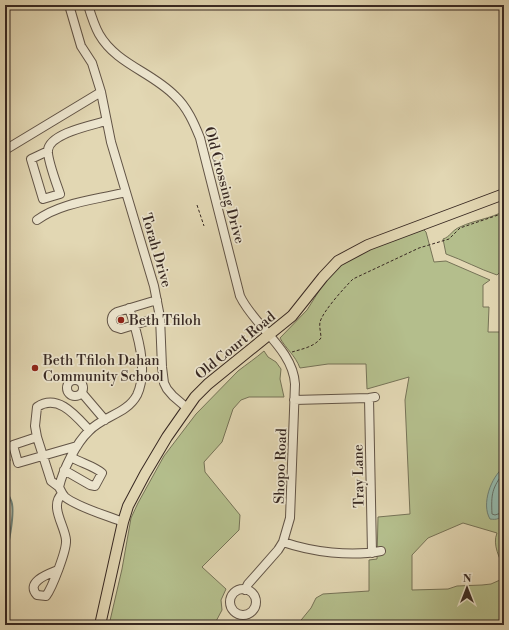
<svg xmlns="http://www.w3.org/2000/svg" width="509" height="630" font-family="'Libre Bodoni',serif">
  <rect width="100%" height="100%" fill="#e2d7b3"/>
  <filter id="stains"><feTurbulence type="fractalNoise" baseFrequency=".005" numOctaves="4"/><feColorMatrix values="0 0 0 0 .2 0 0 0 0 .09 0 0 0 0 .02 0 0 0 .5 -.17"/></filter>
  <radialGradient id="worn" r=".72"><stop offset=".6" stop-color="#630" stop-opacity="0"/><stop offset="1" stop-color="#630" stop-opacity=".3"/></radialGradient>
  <path fill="#b4be8c" stroke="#767357" d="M504 211V268L497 275C479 269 463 260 446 254L443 239C450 237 452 230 460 227 474 220 490 219 504 211Z
    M423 229 426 232 434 262 446 261 490 280 483 285V307H489L488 332H504V569C500 558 492 545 497 533L463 523 428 538 412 555V590L448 589 457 586 482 585 491 584 500 580 504 571V625H297L311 608 316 598 323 594 369 591V560L377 559 378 517 410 514 405 400 409 377 367 389 366 364H328L300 368C295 355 286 349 280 338L307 310 329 275 342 264 371 247Z
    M264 351 268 357 276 362 281 369 280 379 284 397H249L241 400 233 409 222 442 204 462 205 472 240 515 239 530 202 567 226 589 221 600 222 610 214 625H109L122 569 131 518 138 503 164 456 196 414 238 371C247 364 256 358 264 351Z"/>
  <path fill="#95baad" stroke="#6f8075" d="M504 467V513C500 519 497 520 490 519 481 504 491 477 504 467Z"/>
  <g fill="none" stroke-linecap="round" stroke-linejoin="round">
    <path stroke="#667168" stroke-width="1" d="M504 472C492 488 491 494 492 514L495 515 504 512"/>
    <path stroke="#6f8075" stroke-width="2" d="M5 490C8 494 11 499 12 504 14 516 9 544 5 556"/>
    <g stroke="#625446" stroke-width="10">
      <path id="minor" d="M69 5 81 46 92 63 101 92 111 142 154 286 160 317 162 367 164 383 167 389 173 396 187 408
        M88 5C91 15 94 25 99 34 116 64 152 72 175 96 187 107 194 123 200 138L240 296C254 326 293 349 295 384L290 518 283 542 278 550 248 584 245 590
        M5 150 101 92
        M48 151 31 159 43 199 60 194C57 185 47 159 48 150 50 133 93 125 106 121
        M37 220C62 202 96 200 126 192
        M157 300 117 312C111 315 110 322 115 327L121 329 160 317
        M67 388a8 8 0 1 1 16 0a8 8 0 1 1-16 0Z
        M82 393 105 420
        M369 398 372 553
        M294 400 369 398 375 397
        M37 437 13 445 18 463 77 446
        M64 470 90 485 95 486 102 473C94 466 81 463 71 457
        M59 487 51 481 37 437 35 426 37 407C58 393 76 416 89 430
        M123 522C108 516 77 507 65 497 62 494 61 491 59 487 63 470 76 443 89 431 103 416 127 414 137 395 149 370 137 332 129 308
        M283 542C312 552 351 557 381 551
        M58 570C48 574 25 582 37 595L46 596C52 588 67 550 66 540 65 526 49 506 62 494
        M230 602a13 13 0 1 1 26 0a13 13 0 1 1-26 0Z"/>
    </g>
    <g stroke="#372822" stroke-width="12">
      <path id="major" d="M100 625 123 522 128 506 145 474 167 437 195 397 208 384 292 316 323 277 338 261 368 245 504 194"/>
    </g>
    <path stroke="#372822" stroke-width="1" stroke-dasharray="3 2" stroke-linecap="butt" d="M197 205 204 226
      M292 352C302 349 314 347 321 338 321 333 319 327 320 322 323 311 345 287 353 279L419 248 449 239 460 228 504 213
      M5 447 9 460H11"/>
    <use href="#minor" stroke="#ece5ce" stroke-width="8"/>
    <use href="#major" stroke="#e2d7b3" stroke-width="10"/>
  </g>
  <g fill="#8f2418" stroke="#ece5ce" stroke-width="1.5">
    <circle cx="121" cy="320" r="4"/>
    <circle cx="35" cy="368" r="4"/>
  </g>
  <g text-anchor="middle" stroke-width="3.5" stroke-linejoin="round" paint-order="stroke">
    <g font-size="14" fill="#372822" stroke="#ece5ce">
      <text transform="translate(225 185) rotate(75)" y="5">Old Crossing Drive</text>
      <text transform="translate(157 250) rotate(74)" y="5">Torah Drive</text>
      <text transform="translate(235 345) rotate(-39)" y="5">Old Court Road</text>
      <text transform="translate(280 466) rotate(-88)" y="5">Shopo Road</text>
      <text transform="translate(358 476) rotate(-91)" y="5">Tray Lane</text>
    </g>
    <g font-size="14" fill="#372822" stroke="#ece5ce" text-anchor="start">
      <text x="129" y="325">Beth Tfiloh</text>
      <text x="43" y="365">Beth Tfiloh Dahan<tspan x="43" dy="16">Community School</tspan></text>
    </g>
  </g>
  <rect width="509" height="630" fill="none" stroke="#e2d7b3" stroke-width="20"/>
  <rect x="6" y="6" width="497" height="618" fill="none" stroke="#372822" stroke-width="2"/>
  <rect x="10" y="10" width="489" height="610" fill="none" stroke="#372822"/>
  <g transform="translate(467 588)" stroke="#ece5ce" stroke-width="3" paint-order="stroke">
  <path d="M0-3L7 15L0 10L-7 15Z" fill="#372822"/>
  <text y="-6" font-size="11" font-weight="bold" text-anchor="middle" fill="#372822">N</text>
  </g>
  <rect width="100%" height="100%" filter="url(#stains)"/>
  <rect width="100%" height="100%" fill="url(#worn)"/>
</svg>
